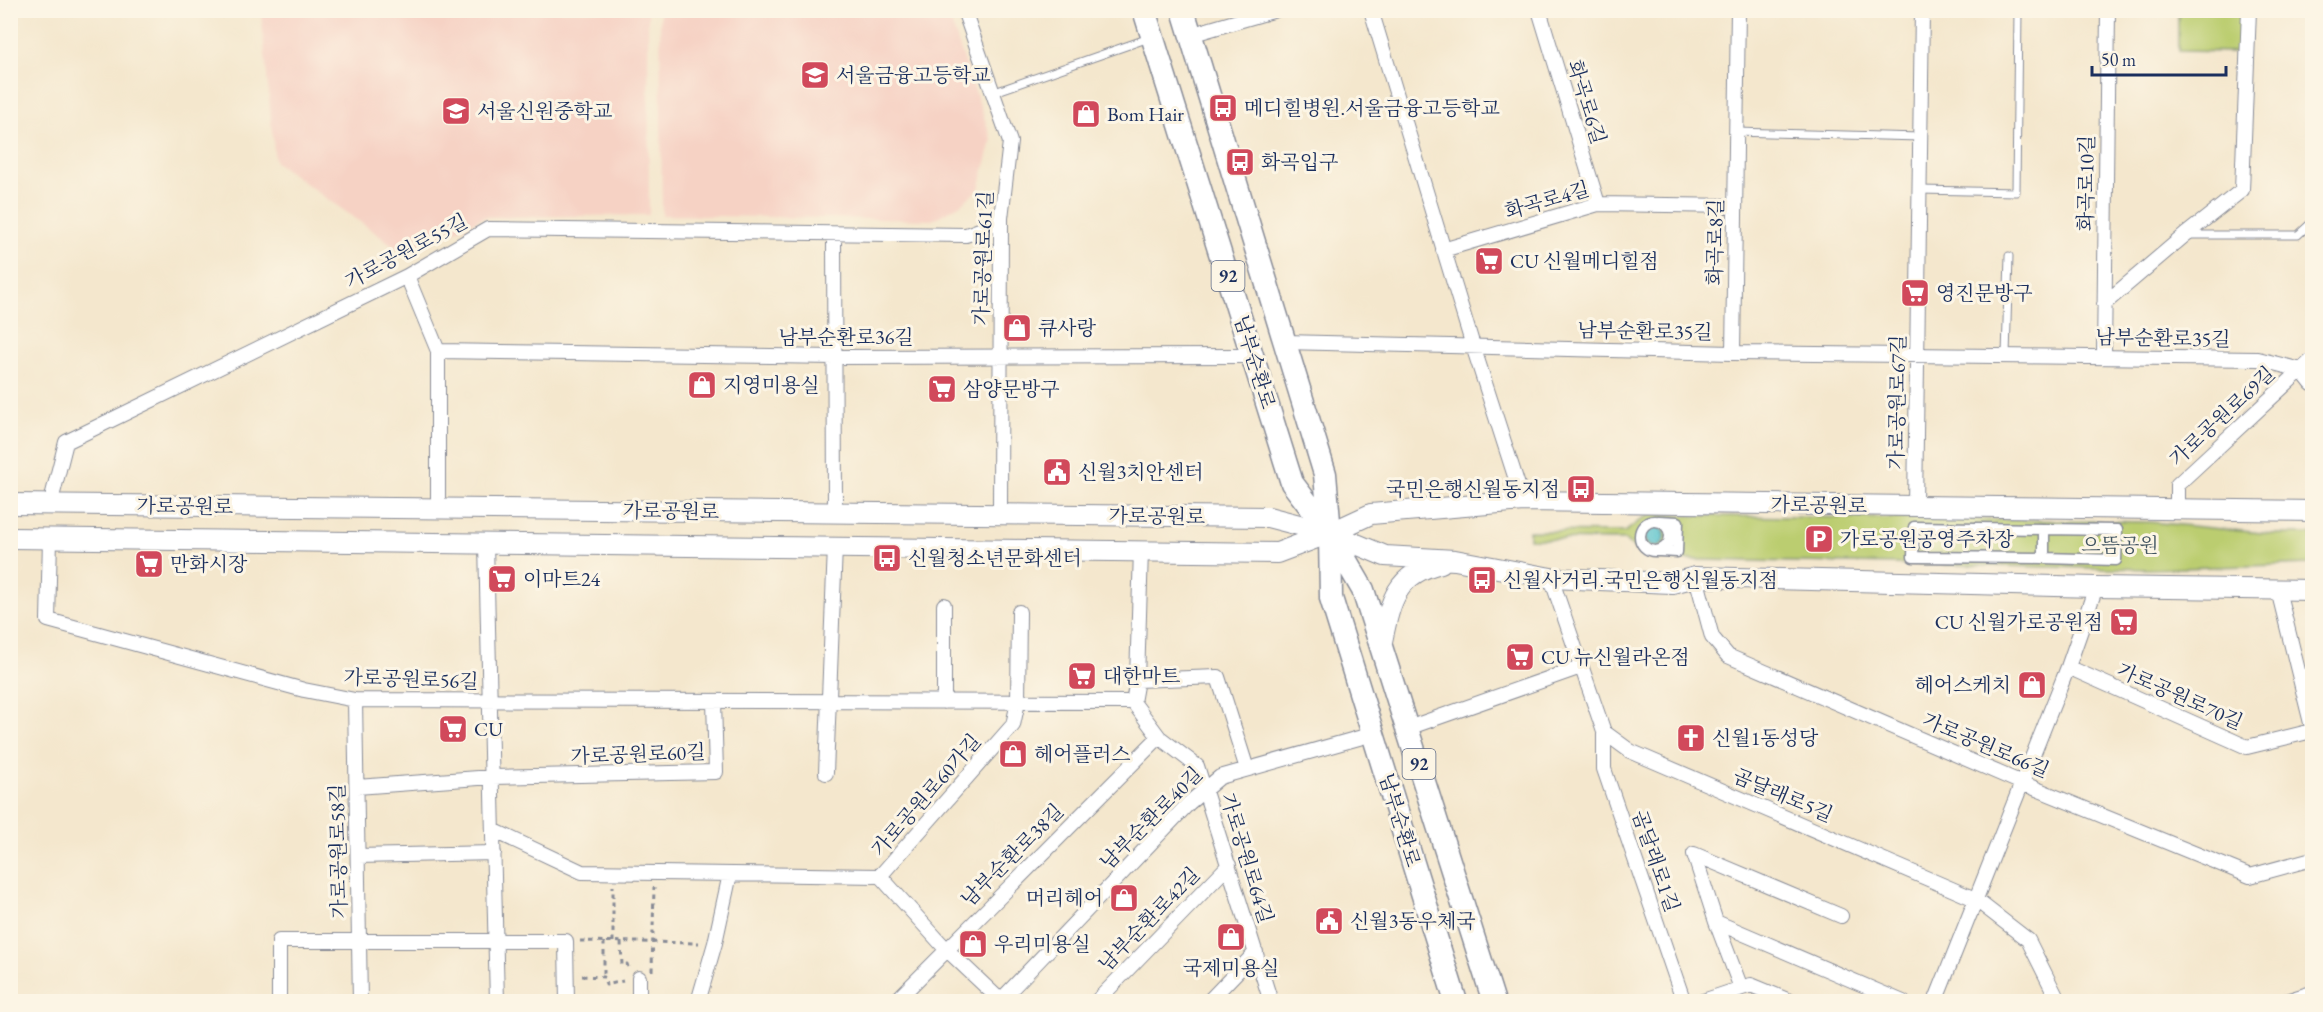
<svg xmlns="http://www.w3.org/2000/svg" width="2323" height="1012" font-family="'EB Garamond','Noto Serif KR',serif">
  <rect width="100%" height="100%" fill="#fcf5e5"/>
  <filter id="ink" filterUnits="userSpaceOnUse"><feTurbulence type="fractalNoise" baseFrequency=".0167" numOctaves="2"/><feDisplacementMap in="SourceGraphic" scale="12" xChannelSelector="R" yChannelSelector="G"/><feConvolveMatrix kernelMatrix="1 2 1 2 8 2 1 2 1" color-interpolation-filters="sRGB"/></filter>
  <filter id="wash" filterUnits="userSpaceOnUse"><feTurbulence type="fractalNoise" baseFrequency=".008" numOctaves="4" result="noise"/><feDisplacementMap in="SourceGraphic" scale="24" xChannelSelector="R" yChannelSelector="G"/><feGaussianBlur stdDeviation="1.35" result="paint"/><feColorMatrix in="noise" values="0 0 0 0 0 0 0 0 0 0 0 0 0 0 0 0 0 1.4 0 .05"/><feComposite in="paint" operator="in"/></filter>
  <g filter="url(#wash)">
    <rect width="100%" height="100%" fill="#f4e7cd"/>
    <path fill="#f6d2c4" d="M261 11H648L649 215 484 217 407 255 275 162Z
      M660 11H947L992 140 979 189 961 204 932 220 662 215Z"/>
    <path fill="#bbcd6f" stroke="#6b7e66" stroke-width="1.5" d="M2178 11H2241L2239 52 2178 51Z
      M1652 515 2150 522 2272 534H2312V564L2149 569 1652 559 1641 555 1625 540 1529 539V531L1625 532 1643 518Z"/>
    <path fill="#57c3ce" stroke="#397996" stroke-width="1.5" d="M1645 536a10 10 0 1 1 20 0a10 10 0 1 1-20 0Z"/>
  </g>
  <g filter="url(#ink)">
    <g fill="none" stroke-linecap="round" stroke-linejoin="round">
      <g stroke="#888b96" stroke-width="9">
        <path id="service" d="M992 93 1149 38
          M1736 132 1920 137
          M1920 190 2016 192 2018 10
          M2188 235H2298L2312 222
          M2006 355 2009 256"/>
      </g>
      <g stroke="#888b96" stroke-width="13">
        <path id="pedestrian" d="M1640 536a15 15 0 1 1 30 0a15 15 0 1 1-30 0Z
          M1659 521 1678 522 1677 552 1660 551
          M1914 527 2044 529V558L1913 557Z
          M2044 558 2116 560 2117 530 2044 529"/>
      </g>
      <g stroke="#888b96" stroke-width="16">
        <path id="minor" d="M964 10 1010 142 1001 218 1000 514
          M1371 10 1473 346 1523 501
          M1539 10 1598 204
          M1190 35 1276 10
          M834 234 835 512
          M1443 250 1598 204 1735 206
          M407 276 438 351V509
          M2104 304 2185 235 2242 190 2249 10
          M1284 342 1733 353 2258 359 2301 370 2312 384
          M438 351 834 357 1254 356
          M1733 353 1738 10
          M2104 356 2108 10
          M50 505 66 442 407 276 488 229 966 235 982 229 1001 218
          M1915 506 1922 10
          M2177 509V485L2312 360
          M50 539 48 620 304 690 355 700 1133 702
          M486 544 497 1002
          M1141 550 1137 680 1133 702 1159 737 1197 766 1271 1002
          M1696 577 1712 637 1728 656 2022 783 2250 876 2312 859
          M1551 578 1604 732 1630 751 1975 899 2028 940 2059 1002
          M2278 590 2312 727
          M944 605V702
          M2068 667 2247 747 2312 731
          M1137 680 1218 677 1247 769
          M355 700 360 1002
          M1408 728 1581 667
          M1604 732V769L1684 1002
          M826 773 835 547
          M357 787 492 777 716 772 714 701
          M493 830 582 872 880 876 1013 725 1018 702 1019 612
          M358 856 494 853
          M880 876 945 948 1000 1000
          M1716 922 1903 1002
          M639 978V1002
          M1741 988 1716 922 1694 854 1841 916
          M279 1002V941H566L567 1002
          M698 1002 715 943 730 874
          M895 1002 1159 737
          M999 1002 1189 803 1220 777 1373 734
          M1096 1002 1229 865
          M1208 1002 1256 952
          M1700 1002 1751 985 1792 1002
          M1935 1002 2068 667 2096 587
          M2283 1002 2312 993"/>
      </g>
      <g stroke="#888b96" stroke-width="22">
        <path id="secondary" d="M10 504 1268 517 1330 533 1385 556 1455 560 1551 578 1672 583 1696 577 2096 587 2312 590
          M10 538 1277 553 1330 533 1371 514 1523 501 2312 511
          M1381 646C1390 604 1394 574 1441 563"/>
      </g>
      <g stroke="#888b96" stroke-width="25">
        <path id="primary" d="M1144 10 1292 483 1330 533 1363 590 1494 1002
          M1183 10 1325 474 1330 533 1331 598 1456 1002"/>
      </g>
      <path stroke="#888b96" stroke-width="3" stroke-dasharray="4.5 4.5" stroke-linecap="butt" d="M580 941 699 943
        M604 942V977
        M613 942V886
        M621 942 622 965 627 964 628 967
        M652 971 654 887
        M582 976 604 977 606 985 623 981"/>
      <use href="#service" stroke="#fff" stroke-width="7"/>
      <use href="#pedestrian" stroke="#fff" stroke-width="10"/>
      <use href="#minor" stroke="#fff" stroke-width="14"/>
      <use href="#secondary" stroke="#fff" stroke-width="20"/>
      <use href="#primary" stroke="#fff" stroke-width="22"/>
    </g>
  </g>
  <defs>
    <g id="school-square" transform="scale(1.5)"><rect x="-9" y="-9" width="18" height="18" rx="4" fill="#d1495b" stroke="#fcf5e5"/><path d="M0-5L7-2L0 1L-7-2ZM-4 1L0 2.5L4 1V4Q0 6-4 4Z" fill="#fff"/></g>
    <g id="bus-square" transform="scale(1.5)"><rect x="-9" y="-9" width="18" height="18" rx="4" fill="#d1495b" stroke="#fcf5e5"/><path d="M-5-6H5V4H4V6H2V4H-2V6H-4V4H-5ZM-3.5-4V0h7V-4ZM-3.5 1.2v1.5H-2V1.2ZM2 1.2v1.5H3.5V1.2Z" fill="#fff"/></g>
    <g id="shop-square" transform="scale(1.5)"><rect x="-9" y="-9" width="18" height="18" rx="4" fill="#d1495b" stroke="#fcf5e5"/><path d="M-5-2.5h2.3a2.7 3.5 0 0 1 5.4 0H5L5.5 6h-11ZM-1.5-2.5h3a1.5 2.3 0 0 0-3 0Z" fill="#fff"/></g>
    <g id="supermarket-square" transform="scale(1.5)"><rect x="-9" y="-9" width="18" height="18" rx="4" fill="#d1495b" stroke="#fcf5e5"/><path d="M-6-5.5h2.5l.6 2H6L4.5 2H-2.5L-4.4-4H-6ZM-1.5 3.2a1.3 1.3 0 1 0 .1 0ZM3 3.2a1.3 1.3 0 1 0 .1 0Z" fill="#fff"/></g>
    <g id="civic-square" transform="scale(1.5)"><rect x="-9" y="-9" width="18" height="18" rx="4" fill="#d1495b" stroke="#fcf5e5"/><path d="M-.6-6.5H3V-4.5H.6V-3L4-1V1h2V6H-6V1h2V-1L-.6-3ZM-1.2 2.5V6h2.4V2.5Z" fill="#fff"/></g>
    <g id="parking-square" transform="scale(1.5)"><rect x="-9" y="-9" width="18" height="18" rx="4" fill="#d1495b" stroke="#fcf5e5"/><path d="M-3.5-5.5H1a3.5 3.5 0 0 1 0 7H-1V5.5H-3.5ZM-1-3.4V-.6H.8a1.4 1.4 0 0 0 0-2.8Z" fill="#fff"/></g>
    <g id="church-square" transform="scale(1.5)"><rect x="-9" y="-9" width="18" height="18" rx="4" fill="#d1495b" stroke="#fcf5e5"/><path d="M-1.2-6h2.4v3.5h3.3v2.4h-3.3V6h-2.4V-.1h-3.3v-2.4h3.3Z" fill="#fff"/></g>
  </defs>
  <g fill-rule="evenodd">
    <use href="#school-square" x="815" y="75"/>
    <use href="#bus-square" x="1223" y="108"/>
    <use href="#school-square" x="456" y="111"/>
    <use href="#shop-square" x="1086" y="114"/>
    <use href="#bus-square" x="1240" y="162"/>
    <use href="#supermarket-square" x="1489" y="261"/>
    <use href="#supermarket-square" x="1915" y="293"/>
    <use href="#shop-square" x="1017" y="328"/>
    <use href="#shop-square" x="702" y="385"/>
    <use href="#supermarket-square" x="942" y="389"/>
    <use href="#civic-square" x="1057" y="472"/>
    <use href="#bus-square" x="1581" y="489"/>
    <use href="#parking-square" x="1819" y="539"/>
    <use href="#bus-square" x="887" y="558"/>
    <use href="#supermarket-square" x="149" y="564"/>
    <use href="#supermarket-square" x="502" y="579"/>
    <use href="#bus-square" x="1482" y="580"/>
    <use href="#supermarket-square" x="2124" y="622"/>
    <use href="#supermarket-square" x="1520" y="657"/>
    <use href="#supermarket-square" x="1082" y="676"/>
    <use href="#shop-square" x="2032" y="685"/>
    <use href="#supermarket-square" x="453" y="729"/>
    <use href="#church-square" x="1691" y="738"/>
    <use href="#shop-square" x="1013" y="754"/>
    <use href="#shop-square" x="1124" y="898"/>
    <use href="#civic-square" x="1329" y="921"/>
    <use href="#shop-square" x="1231" y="937"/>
    <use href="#shop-square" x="973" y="944"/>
  </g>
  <g text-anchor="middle" stroke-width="6" stroke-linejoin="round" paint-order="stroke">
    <g fill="#fcf5e5" stroke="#5e6a86" stroke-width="1.5">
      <rect x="1211.5" y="261" width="33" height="30" rx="4.5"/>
      <rect x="1402.5" y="749" width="33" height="30" rx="4.5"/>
    </g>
    <g font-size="18" font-weight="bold" fill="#1b2f5e">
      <text x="1228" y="282">92</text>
      <text x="1419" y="770">92</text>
    </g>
    <g font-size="20" fill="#1b2f5e" stroke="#fcf5e5" text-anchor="start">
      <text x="836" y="82">서울금융고등학교</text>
      <text x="1244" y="115">메디힐병원.서울금융고등학교</text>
      <text x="477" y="118">서울신원중학교</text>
      <text x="1107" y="121">Bom Hair</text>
      <text x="1261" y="169">화곡입구</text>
      <text x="1510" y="268">CU 신월메디힐점</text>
      <text x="1936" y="300">영진문방구</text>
      <text x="1038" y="335">큐사랑</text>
      <text x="723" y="392">지영미용실</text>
      <text x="963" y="396">삼양문방구</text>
      <text x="1078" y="479">신월3치안센터</text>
      <text x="1560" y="496" text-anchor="end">국민은행신월동지점</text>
      <text x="1840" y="546">가로공원공영주차장</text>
      <text x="908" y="565">신월청소년문화센터</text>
      <text x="170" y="571">만화시장</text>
      <text x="523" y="586">이마트24</text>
      <text x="1503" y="587">신월사거리.국민은행신월동지점</text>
      <text x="2103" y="629" text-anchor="end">CU 신월가로공원점</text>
      <text x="1541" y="664">CU 뉴신월라온점</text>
      <text x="1103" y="683">대한마트</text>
      <text x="2011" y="692" text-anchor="end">헤어스케치</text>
      <text x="474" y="736">CU</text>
      <text x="1712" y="745">신월1동성당</text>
      <text x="1034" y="761">헤어플러스</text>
      <text x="1103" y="905" text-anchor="end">머리헤어</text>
      <text x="1350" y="928">신월3동우체국</text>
      <text x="994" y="951">우리미용실</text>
      <text x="1231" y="975" text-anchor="middle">국제미용실</text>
    </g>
    <g font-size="20" fill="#1b2f5e" stroke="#fcf5e5">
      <text transform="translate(1587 102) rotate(73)" y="7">화곡로6길</text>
      <text transform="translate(2086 183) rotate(-89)" y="7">화곡로10길</text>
      <text transform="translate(1547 200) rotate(-16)" y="7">화곡로4길</text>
      <text transform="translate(1715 242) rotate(-89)" y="7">화곡로8길</text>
      <text transform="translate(406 251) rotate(-28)" y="7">가로공원로55길</text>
      <text transform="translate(983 258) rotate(-88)" y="7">가로공원로61길</text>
      <text transform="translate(1645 331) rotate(1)" y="7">남부순환로35길</text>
      <text x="846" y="344">남부순환로36길</text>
      <text transform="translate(2163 338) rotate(1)" y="7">남부순환로35길</text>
      <text transform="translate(1255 362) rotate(73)" y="7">남부순환로</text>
      <text transform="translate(1897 402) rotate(-89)" y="7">가로공원로67길</text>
      <text transform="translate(2222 416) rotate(-43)" y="7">가로공원로69길</text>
      <text transform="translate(1819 505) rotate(1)" y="7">가로공원로</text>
      <text transform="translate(185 506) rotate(1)" y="7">가로공원로</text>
      <text transform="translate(671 511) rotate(1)" y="7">가로공원로</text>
      <text transform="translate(1157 516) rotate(1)" y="7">가로공원로</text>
      <text transform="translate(411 679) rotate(2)" y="7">가로공원로56길</text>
      <text transform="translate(2180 696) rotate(24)" y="7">가로공원로70길</text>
      <text transform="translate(1986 745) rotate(23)" y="7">가로공원로66길</text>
      <text transform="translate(638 754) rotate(-2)" y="7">가로공원로60길</text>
      <text transform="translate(926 795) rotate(-49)" y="7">가로공원로60가길</text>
      <text transform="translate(1783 795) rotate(23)" y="7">곰달래로5길</text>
      <text transform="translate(1151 818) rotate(-45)" y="7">남부순환로40길</text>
      <text transform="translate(1400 820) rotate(73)" y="7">남부순환로</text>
      <text transform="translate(338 851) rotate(-91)" y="7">가로공원로58길</text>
      <text transform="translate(1012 855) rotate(-45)" y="7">남부순환로38길</text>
      <text transform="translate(1247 858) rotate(73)" y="7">가로공원로64길</text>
      <text transform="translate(1656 861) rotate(71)" y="7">곰달래로1길</text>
      <text transform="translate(1149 919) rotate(-46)" y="7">남부순환로42길</text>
    </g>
    <g font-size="20" fill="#435662" stroke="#fcf5e5">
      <text x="2120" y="552">으뜸공원</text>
    </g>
  </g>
  <rect width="2323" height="1012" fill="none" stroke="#fcf5e5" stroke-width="36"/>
  <path d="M2092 66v9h134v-9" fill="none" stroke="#1b2f5e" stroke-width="3"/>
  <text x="2101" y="66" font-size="18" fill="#1b2f5e" stroke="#fcf5e5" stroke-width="4.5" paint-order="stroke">50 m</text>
</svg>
